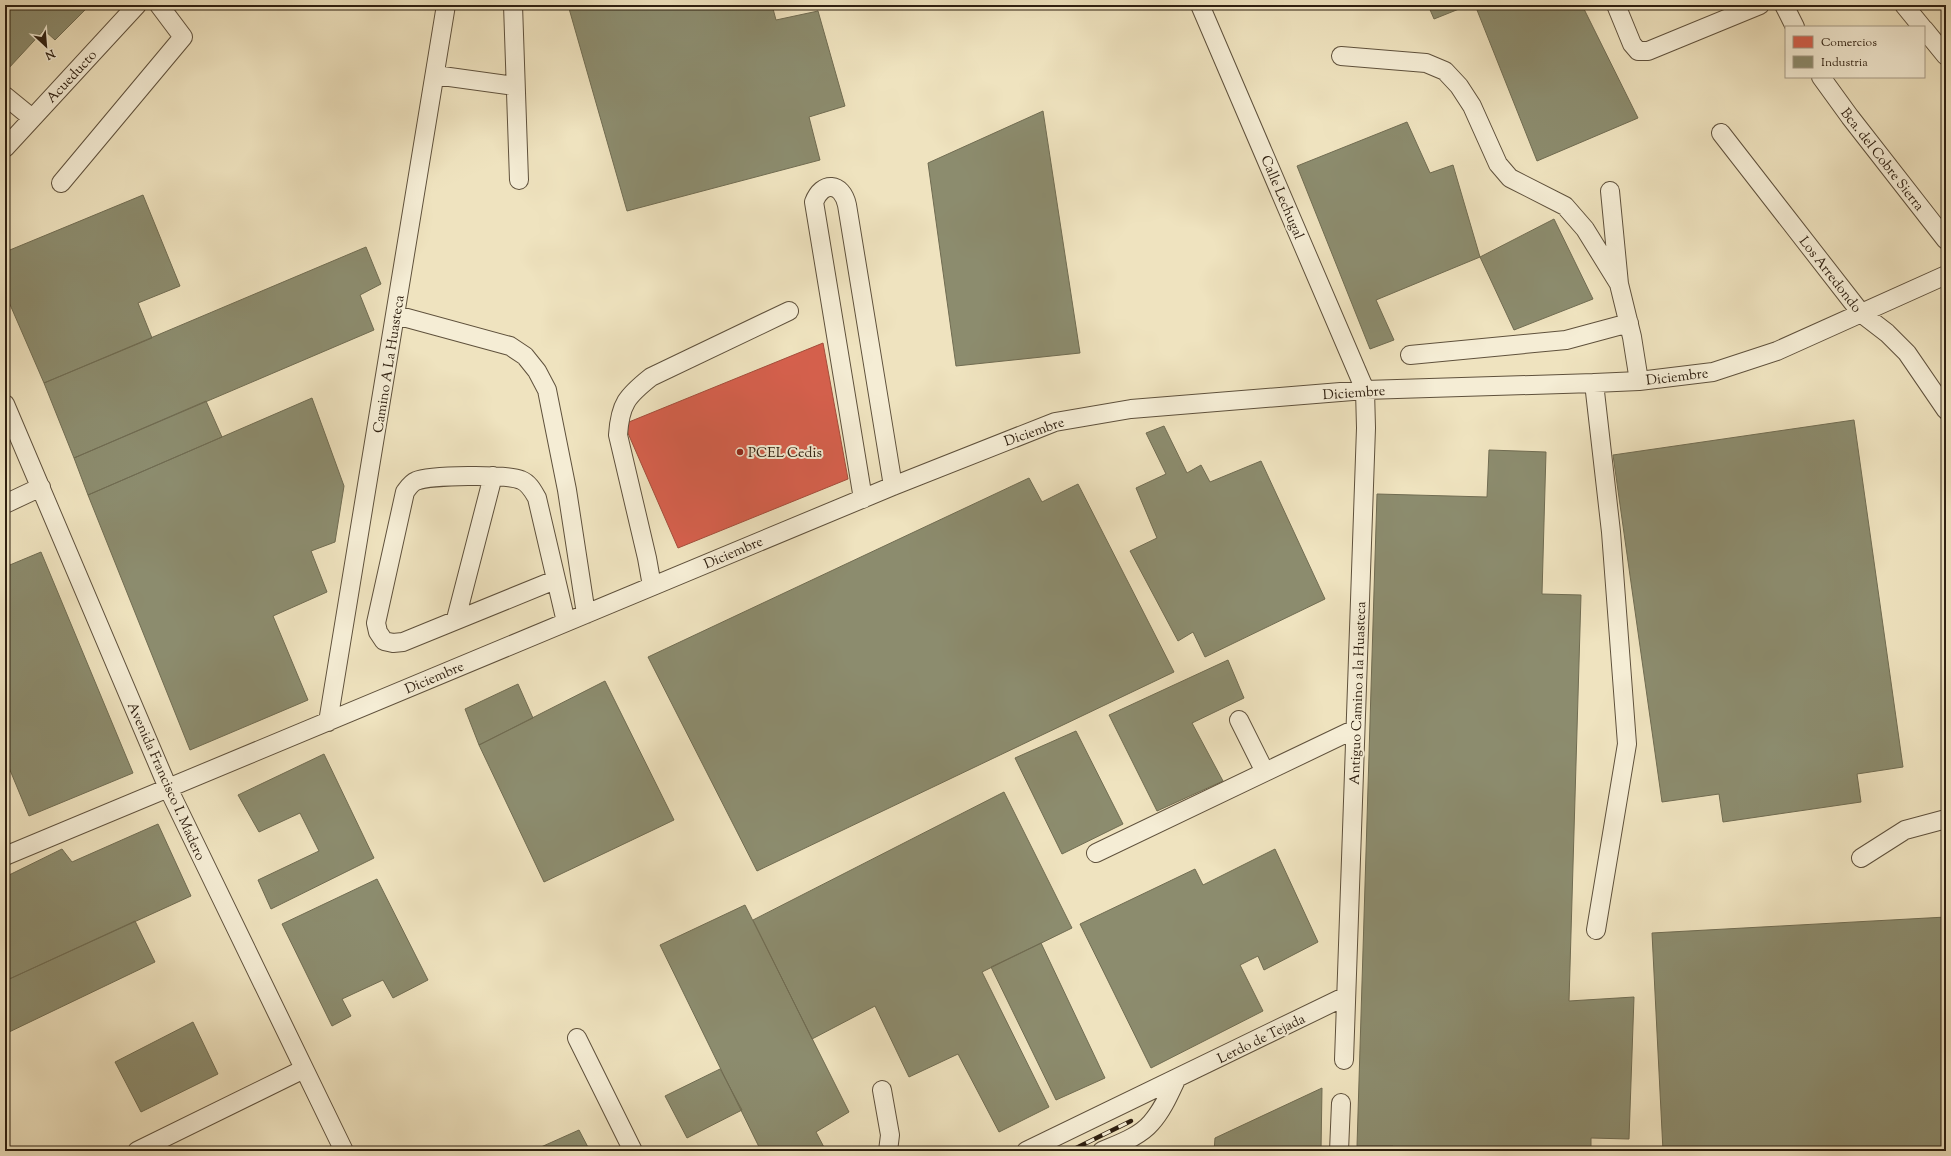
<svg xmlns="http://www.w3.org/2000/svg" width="1951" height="1156" font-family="'Sorts Mill Goudy',serif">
  <rect width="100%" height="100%" fill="#efe3bf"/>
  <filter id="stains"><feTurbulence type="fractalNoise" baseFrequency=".005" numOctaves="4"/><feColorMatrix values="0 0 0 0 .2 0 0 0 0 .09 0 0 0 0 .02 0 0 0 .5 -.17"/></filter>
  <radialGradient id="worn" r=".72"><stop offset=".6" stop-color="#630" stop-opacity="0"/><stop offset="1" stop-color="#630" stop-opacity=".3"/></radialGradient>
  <path fill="#d6604d" stroke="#a44d3b" d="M823 343 848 479 678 548 624 424Z"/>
  <path fill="#8c8c6e" stroke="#706c52" d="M5 5H90L55 40 44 30 8 69 5 66Z
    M568 5H772L776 20 818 11 845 106 809 117 820 160 627 211Z
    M1428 5H1469L1434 19Z
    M1475 5H1582L1638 118 1537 161Z
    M1043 111 1080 353 956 366 928 163Z
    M1407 122 1430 173 1453 165 1480 257 1376 300 1394 340 1370 349 1297 166Z
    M143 195 180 286 138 303 152 338 44 383 5 293V252Z
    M1554 219 1593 299 1514 330 1480 257Z
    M366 247 381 284 360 295 374 330 74 458 44 383Z
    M312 398 344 486 335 542 311 551 327 592 273 616 308 700 190 750 88 495Z
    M206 401 222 437 88 495 74 458Z
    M1854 420 1903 767 1857 774 1861 802 1723 822 1719 794 1662 802 1613 455Z
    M1164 426 1187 473 1201 465 1210 482 1261 461 1325 599 1205 657 1193 632 1178 641 1130 551 1157 538 1136 488 1166 474 1146 433Z
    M1489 450 1546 452 1542 594 1581 595 1569 1001 1634 997 1629 1139 1591 1138V1151H1393V1146H1357L1377 494 1487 497Z
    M1029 478 1042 502 1078 484 1174 672 757 871 648 657Z
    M41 552 133 773 29 816 5 758V567Z
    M1228 660 1244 698 1192 723 1223 781 1157 811 1109 715Z
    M605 681 674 820 544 882 479 745Z
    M518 684 533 718 479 745 465 709Z
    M1076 731 1123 824 1062 854 1015 758Z
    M324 754 374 858 271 909 258 880 319 851 300 813 259 832 238 795Z
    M5 789 9 801 5 803Z
    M1004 792 1072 928 982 972 1049 1107 999 1132 958 1054 909 1077 875 1006 812 1039 753 920Z
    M158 824 191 896 5 981V877L62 849 72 862Z
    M1275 849 1318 942 1264 970 1258 956 1240 965 1263 1011 1151 1068 1080 924 1195 869 1203 885Z
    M377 879 428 980 393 998 383 980 342 999 351 1016 332 1026 282 924Z
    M745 905 849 1112 816 1132 826 1151H761L660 945Z
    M1946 917V1151H1663L1652 933Z
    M135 921 155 962 7 1033 5 1028V981Z
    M1041 943 1105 1078 1056 1100 991 967Z
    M193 1022 218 1074 141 1112 115 1062Z
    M720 1069 742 1110 687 1138 665 1096Z
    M1322 1088 1321 1151H1214L1215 1138Z
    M579 1130 590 1151H543L541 1147Z"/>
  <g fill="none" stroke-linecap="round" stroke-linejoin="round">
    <g stroke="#5f513c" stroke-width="20">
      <path id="minor" d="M513 5 519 180
        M1200 5 1365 390 1366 428 1344 1060
        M1616 5 1632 44 1638 51H1648L1760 5
        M1784 5 1795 27
        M1904 5 1922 27
        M1924 29 1946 56
        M1341 56 1426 63 1445 71 1459 86 1472 106 1498 164 1510 178 1565 206 1585 229 1619 284
        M435 75 515 86
        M1821 77 1850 117 1946 240
        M5 96 32 118
        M1721 133 1861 313 1887 333 1907 353 1946 410
        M5 148 137 5
        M61 183 183 37 159 5
        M1610 191 1619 284 1632 337 1639 381
        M396 315 510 346 525 356 537 371 547 390 567 490 586 614
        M1410 355 1566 340 1629 323
        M1594 383 1611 532 1627 744 1596 930
        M5 404 168 788 344 1151
        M863 499 814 202C822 181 842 182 847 205L893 486
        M5 504 41 487
        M555 580 403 642 393 643 384 641 378 632 376 623 405 492C408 488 411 483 416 481 429 475 507 474 521 480 529 483 533 491 537 498L566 622
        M652 586 647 558 618 435C620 404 627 396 651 377L789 311
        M456 619 493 476
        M1239 720 1265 772
        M328 722 446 5
        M1096 853 1355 729
        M5 856 893 486 1055 422 1131 409 1365 390 1594 383 1639 381 1713 372 1777 351 1946 275
        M1861 858 1905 830 1946 819
        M577 1038 633 1151
        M882 1090 890 1135 888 1151
        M137 1151 304 1069
        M1026 1151 1346 996
        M1102 1151C1118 1144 1139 1137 1151 1123 1162 1111 1169 1095 1176 1080
        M1339 1151 1341 1103"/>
    </g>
    <use href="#minor" stroke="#f5edd5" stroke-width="18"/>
    <g stroke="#2f2011" stroke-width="4.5">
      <path id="rail" d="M1070 1151 1131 1121"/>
    </g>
    <use href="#rail" stroke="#f5edd5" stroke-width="3" stroke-dasharray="9" stroke-linecap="butt"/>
  </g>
  <circle fill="#8f2418" stroke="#f5edd5" stroke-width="1.5" cx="740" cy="452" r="4"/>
  <g text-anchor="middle" stroke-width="4" stroke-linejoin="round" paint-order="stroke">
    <g font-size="14" fill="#2f2011" stroke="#f5edd5">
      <text transform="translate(71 76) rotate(-47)" y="5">Acueducto</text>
      <text transform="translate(1883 159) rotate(52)" y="5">Bca. del Cobre Sierra</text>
      <text transform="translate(1283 197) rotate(67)" y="5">Calle Lechugal</text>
      <text transform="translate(1831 274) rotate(52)" y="5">Los Arredondo</text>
      <text transform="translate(388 364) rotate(-81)" y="5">Camino A La Huasteca</text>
      <text transform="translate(1677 376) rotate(-7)" y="5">Diciembre</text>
      <text transform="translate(1354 392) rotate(-4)" y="5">Diciembre</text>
      <text transform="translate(1034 431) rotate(-19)" y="5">Diciembre</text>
      <text transform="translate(733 552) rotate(-23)" y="5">Diciembre</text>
      <text transform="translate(434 677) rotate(-23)" y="5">Diciembre</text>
      <text transform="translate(1357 693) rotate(-88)" y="5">Antiguo Camino a la Huasteca</text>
      <text transform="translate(167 781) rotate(66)" y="5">Avenida Francisco I. Madero</text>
      <text transform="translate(1261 1038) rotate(-26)" y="5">Lerdo de Tejada</text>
    </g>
    <g font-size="14" fill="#2f2011" stroke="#f5edd5" text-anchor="start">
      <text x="748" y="457">PCEL Cedis</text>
    </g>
  </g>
  <rect width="1951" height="1156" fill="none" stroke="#efe3bf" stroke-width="20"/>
  <rect x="6" y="6" width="1939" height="1144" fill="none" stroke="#2f2011" stroke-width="2"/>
  <rect x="10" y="10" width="1931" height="1136" fill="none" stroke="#2f2011"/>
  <rect x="1785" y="26" width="140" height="52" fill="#f5edd5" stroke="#a69b87"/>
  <rect x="1793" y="36" width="20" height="12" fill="#d6604d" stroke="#a69b87"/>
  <text x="1821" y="46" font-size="12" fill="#2f2011">Comercios</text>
  <rect x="1793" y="56" width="20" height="12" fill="#8c8c6e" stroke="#a69b87"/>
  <text x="1821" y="66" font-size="12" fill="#2f2011">Industria</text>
  <g transform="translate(46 46) rotate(154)" stroke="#f5edd5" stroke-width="3" paint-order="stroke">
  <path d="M0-3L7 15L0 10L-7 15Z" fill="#2f2011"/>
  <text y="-6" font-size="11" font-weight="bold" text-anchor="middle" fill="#2f2011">N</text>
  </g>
  <rect width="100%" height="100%" filter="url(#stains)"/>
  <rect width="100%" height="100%" fill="url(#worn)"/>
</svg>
